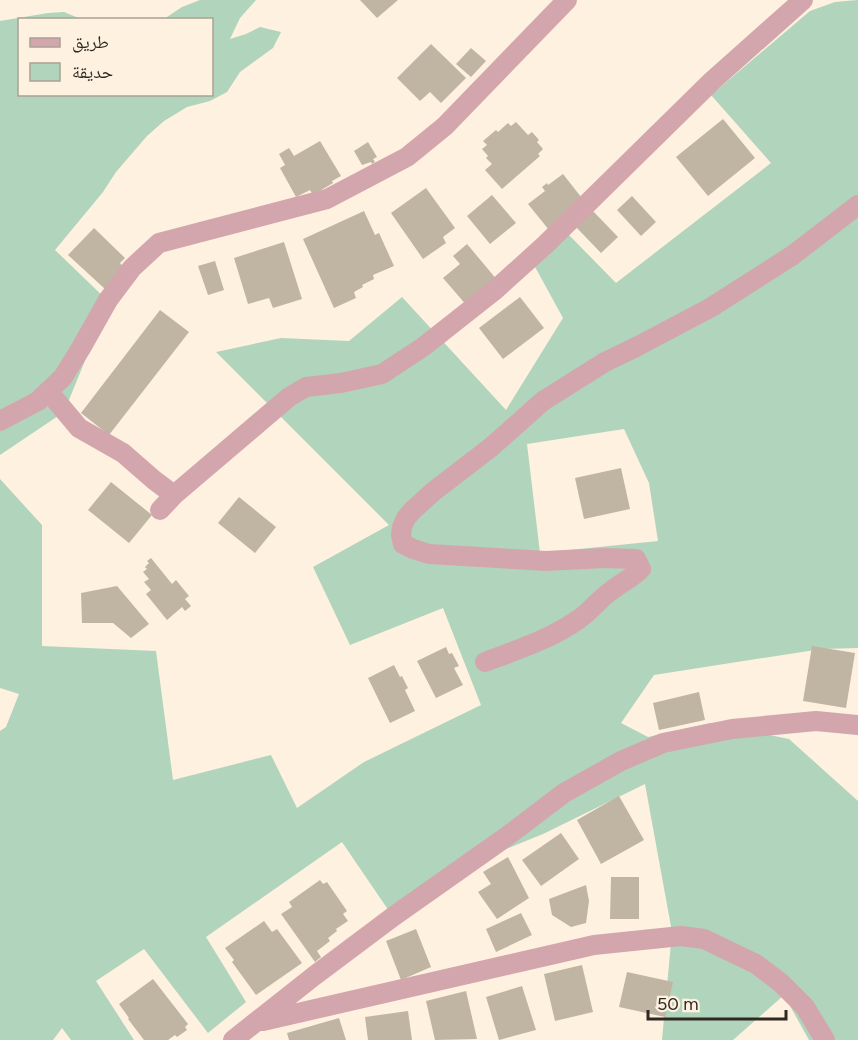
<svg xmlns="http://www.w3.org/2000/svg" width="858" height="1040" font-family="Figtree,'Noto Naskh Arabic',sans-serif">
  <rect width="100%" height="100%" fill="#fef1e0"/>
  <path fill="#b1d4bc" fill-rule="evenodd" d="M200 0H256L240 18 230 39 246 34 260 27 281 32 273 48 240 72 227 92 210 101 187 107 164 121 147 136 116 172 103 192 55 250 109 302 64 412 0 455V21L48 13 64 12 81 19 20 20V94H212V20L164 19 182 7Z
    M858 0V648L821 649 654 675 621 723 648 737 710 723 789 739 858 801V1040H809L784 995 733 1040H662L672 932 645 784 543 834 449 872 391 914 342 842 206 937 246 1002 208 1033 144 949 96 981 134 1040H71L62 1028 53 1040H0V731L6 727 19 694 0 688V479L42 525V646L156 651 173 780 271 755 297 808 364 762 481 705 443 608 350 645 313 567 389 525 216 352 281 338 349 341 402 297 506 410 563 318 534 265 569 235 616 283 771 163 711 95 810 11 835 2ZM624 429 649 483 658 541 540 553 527 444Z"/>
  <path fill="#c0b4a3" d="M360 0H398L377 18Z
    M431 44 466 78 441 103 430 92 420 101 397 78Z
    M471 48 486 61 471 77 456 64Z
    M723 119 755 158 708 196 676 157Z
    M516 122 528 135 532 132 539 140 537 142 543 149 538 154 540 156 502 189 485 170 492 164 486 158 488 156 482 149 487 145 483 141 496 130 498 132 508 123 511 126Z
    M320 141 341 176 332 181 333 183 313 195 310 190 296 197 280 168 285 165 279 154 289 148 294 156Z
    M368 142 377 157 373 159 375 162 372 164 371 162 362 165 354 151Z
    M563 174 585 202 549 230 528 204 545 191 542 187 547 183 548 185Z
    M426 188 455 228 443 237 446 243 423 259 391 213Z
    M492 195 516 223 490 244 467 216Z
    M632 196 656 222 641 236 617 210Z
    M591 209 618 237 601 253 574 225Z
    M364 211 375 235 379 233 394 266 373 275 374 279 362 285 363 287 354 292 356 298 334 308 303 239Z
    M94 228 125 258 120 263 125 269 105 289 68 255Z
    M284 242 302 299 273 308 269 298 248 304 234 258Z
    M467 244 498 281 468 307 443 278 460 264 453 256Z
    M215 261 224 290 208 295 198 266Z
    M520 297 544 328 503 359 479 328Z
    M160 310 189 332 109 435 81 413Z
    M621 468 630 509 584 519 575 478Z
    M111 482 152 515 129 543 88 510Z
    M239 497 276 527 255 553 218 523Z
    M151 558 172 584 176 580 189 596 185 599 191 606 185 611 182 607 167 620 146 594 151 590 144 582 149 579 143 572 147 569 145 567 149 563 147 561Z
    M117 586 149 624 131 638 113 623H82L81 593Z
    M812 646 855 653 846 708 803 701Z
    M446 647 449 654 452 653 459 666 454 668 463 685 436 698 417 661Z
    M394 665 400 677 402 676 408 688 405 690 415 711 390 723 368 678Z
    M699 692 705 720 659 730 653 703Z
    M619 796 644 840 601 864 577 820Z
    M561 833 579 859 541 886 522 860Z
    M508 857 529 898 497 919 478 892 491 884 483 872Z
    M611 877H639V919H610Z
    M320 880 323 884 327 882 347 911 343 914 348 921 336 929 337 931 328 938 330 941 317 951 321 957 315 962 281 914 292 907 289 902Z
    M586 885 589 901 586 923 571 927 552 915 549 899Z
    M521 913 532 935 496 952 486 929Z
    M264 921 272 932 277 929 302 963 256 995 232 962 234 960 225 948Z
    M416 929 431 967 401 980 386 941Z
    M582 965 593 1012 555 1021 544 974Z
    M627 972 673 982 665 1017 619 1007Z
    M153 979 188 1024 185 1027 187 1030 177 1037 175 1035 168 1040H144L128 1019 129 1018 119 1004Z
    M522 986 536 1030 499 1040 486 997Z
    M466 991 477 1039 435 1040 426 1001Z
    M408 1011 412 1040H368L365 1017Z
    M339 1018 346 1040H289L287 1033Z"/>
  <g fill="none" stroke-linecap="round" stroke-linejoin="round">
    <path stroke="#d3a6ad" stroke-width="20" d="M48 391 79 428 123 453 154 480 174 495
      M0 421 38 401 63 377 81 348 108 300 132 268 159 243 327 199 407 157 445 126 567 0
      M160 510 174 495 289 397 306 387 341 383 382 374 423 347 494 291 545 245 712 81 803 0
      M485 662C517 650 551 639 579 619 591 611 599 599 611 591 621 583 632 578 641 569L636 559 604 558 546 561 429 554 413 549 403 544 401 535 402 527 406 518 413 510 434 491 490 448 543 401 605 362 636 347 710 308 793 255 858 205
      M263 1021 594 945 681 936 704 939 756 964 781 983 805 1007 825 1040
      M233 1040 314 976 394 916 506 837 564 793 621 761 663 743 732 729 816 721 858 725"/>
  </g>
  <rect x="18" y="18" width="195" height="78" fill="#fef1e0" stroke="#aba194" stroke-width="1.5"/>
  <rect x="30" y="38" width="30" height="9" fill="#d3a6ad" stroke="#aba194" stroke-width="1.5"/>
  <text x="72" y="48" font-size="18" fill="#2e2923">طريق</text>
  <rect x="30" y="63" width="30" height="18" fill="#b1d4bc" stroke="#aba194" stroke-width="1.5"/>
  <text x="72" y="78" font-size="18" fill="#2e2923">حديقة</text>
  <path d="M648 1010v9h138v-9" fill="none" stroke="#2e2923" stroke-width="3"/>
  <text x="657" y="1010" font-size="18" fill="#2e2923" stroke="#fef1e0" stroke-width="4.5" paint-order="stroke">50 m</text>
</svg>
